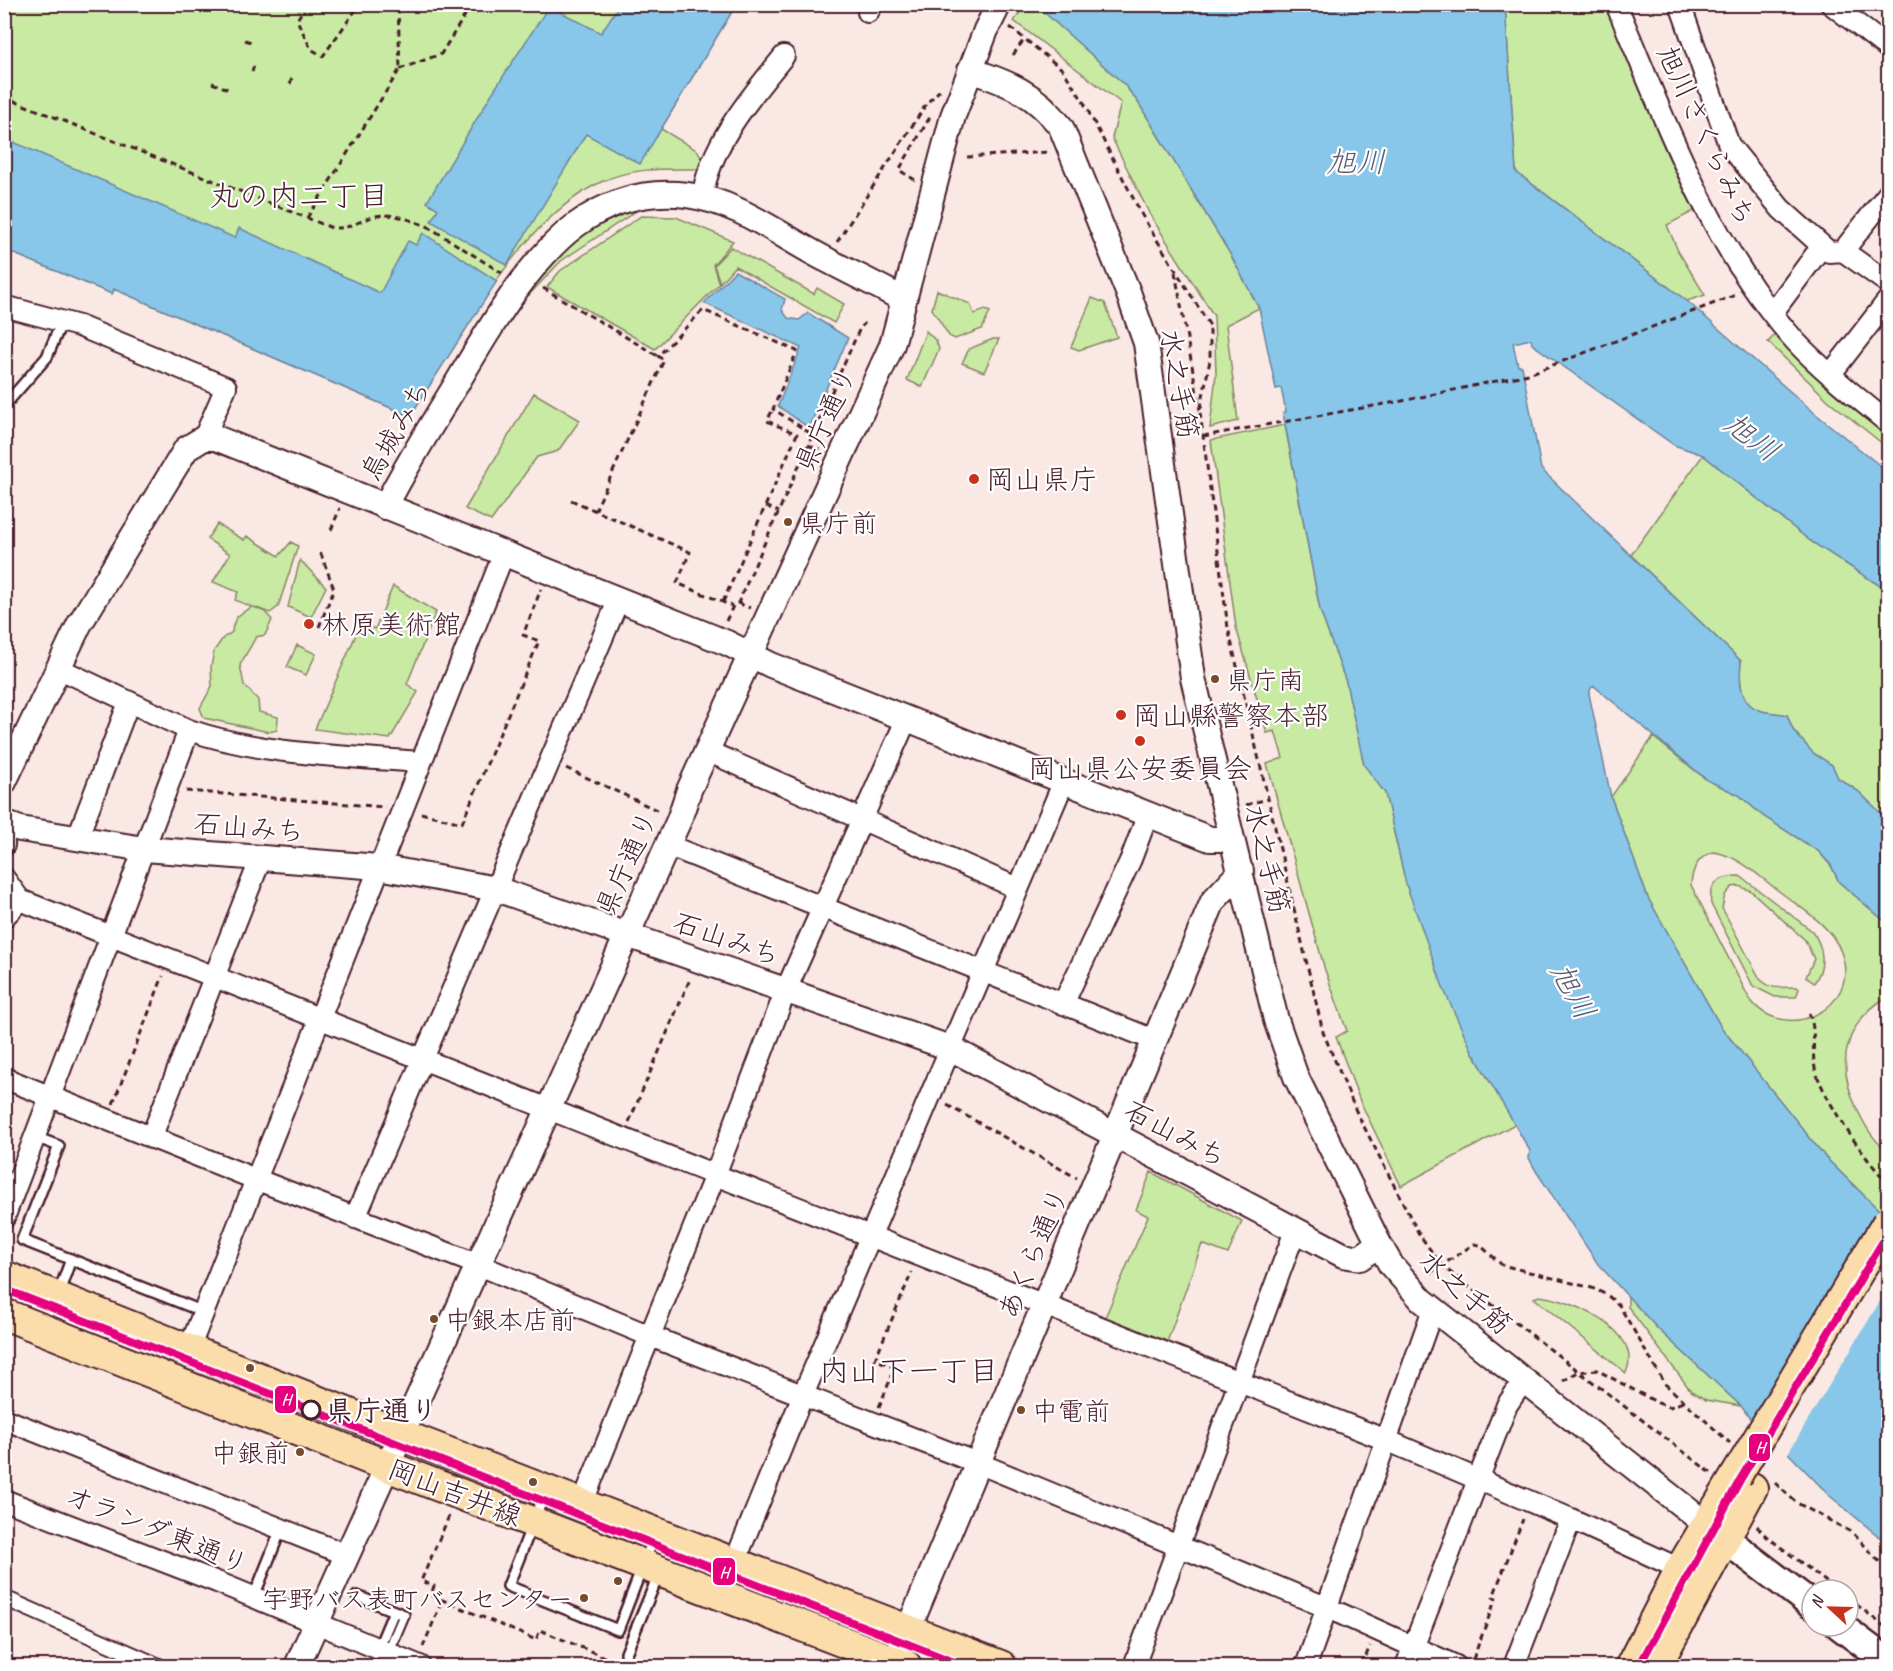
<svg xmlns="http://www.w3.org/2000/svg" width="1893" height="1671" font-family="Caveat,'Klee One',sans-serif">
  <rect width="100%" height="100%" fill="#f9e8e3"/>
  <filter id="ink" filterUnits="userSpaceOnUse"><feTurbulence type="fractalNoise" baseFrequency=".0167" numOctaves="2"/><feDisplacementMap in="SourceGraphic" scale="12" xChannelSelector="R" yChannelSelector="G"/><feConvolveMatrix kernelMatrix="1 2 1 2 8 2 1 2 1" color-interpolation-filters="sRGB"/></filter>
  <g filter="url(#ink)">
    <path fill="#c8eaa3" stroke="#898467" stroke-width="1.5" fill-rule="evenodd" d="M4 5H736L661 129 698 151 703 162 699 169C666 169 632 167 601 182 518 221 459 341 410 416L114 289 112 294 5 250Z
      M1025 5H1036L1124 84 1138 102 1229 252 1259 308 1226 325 1238 421 1210 428 1216 374 1214 316 1150 215 1112 138 1121 103 1014 21Z
      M1505 5H1608L1696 210 1667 225 1678 251 1705 295 1687 301 1516 172Z
      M636 208V211L561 261 529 295 526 292 577 236Z
      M641 216 676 217 733 241 713 265 719 284 655 349 547 287 560 271Z
      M731 247 814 294 817 288 844 304 834 323 735 266 720 283 714 265Z
      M937 290 970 304 974 314 985 310 990 312 982 329 955 339 949 336 932 309Z
      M1092 298 1105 303 1117 337 1079 350 1071 347Z
      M926 331 936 341 939 349 922 387 907 380Z
      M1776 334 1834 393 1888 437V448L1829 401 1768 342Z
      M993 339H999L984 372 962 363 969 349Z
      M534 393 580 420 558 451 537 457 491 521 465 509Z
      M1285 425 1320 610 1346 682 1364 764 1385 793 1406 884 1472 1051 1515 1124 1401 1186 1360 1101 1336 1037 1347 1031 1325 970 1267 764 1283 758 1275 731 1267 733 1236 627 1211 440Z
      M1703 455 1809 540 1888 591V820L1858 791 1838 778 1832 765 1813 753 1793 730 1787 715C1779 713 1770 713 1762 711 1739 705 1739 680 1741 661L1631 555Z
      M217 524 244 540 247 536 279 556 291 542 298 546 278 607 270 613 254 607 265 612 272 620 265 635 256 637 240 665 244 685 258 700 259 712 278 717 277 730 269 732 204 718 200 708 212 686 211 667 214 651 223 638 232 632C233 617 239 614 252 607L235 600 238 592 213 582 230 554 207 539Z
      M300 560 326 587 311 617 288 607Z
      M393 586 436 612 407 684 418 692 390 739 315 729 361 623 375 629Z
      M297 645 316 654 306 675 287 667Z
      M1653 737 1707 780 1739 795 1763 816 1818 851 1831 866 1839 882 1888 924V996C1843 1024 1835 1064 1858 1111 1865 1126 1874 1142 1888 1151V1197L1880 1211 1826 1158 1721 1027 1648 898 1611 797ZM1714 852C1739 856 1760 877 1780 892 1801 908 1832 926 1841 952 1863 1008 1784 1047 1749 998L1691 885C1692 869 1698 856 1714 852Z
      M1740 876 1812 931C1824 947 1826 966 1814 983L1806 977 1814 959 1805 940 1751 891 1739 886 1732 887 1725 895 1722 908 1760 979C1773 992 1782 986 1797 987L1799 989 1796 997H1775L1753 986 1711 904C1708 882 1720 876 1740 876Z
      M1151 1172 1242 1221 1228 1254 1202 1244 1166 1345 1104 1320 1148 1216 1136 1210Z
      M1539 1296C1570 1299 1645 1330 1626 1373L1534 1298Z
      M1628 1296 1657 1328 1741 1406 1706 1400 1691 1391 1628 1307Z"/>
    <path fill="#88c7e9" stroke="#6f849d" stroke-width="1.5" d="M619 5H736L640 164 586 134 507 265 431 221 438 209 427 202 491 95 549 6 601 33Z
      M1036 5H1505L1516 172 1687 301 1817 415 1888 472V591L1809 540 1703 455 1674 445 1532 344 1531 339 1513 343 1518 366H1522L1541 469 1741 661C1739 680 1739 705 1762 711 1770 713 1779 713 1787 715L1793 730 1813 753 1832 765 1838 778 1858 791 1888 820V924L1839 882 1831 865 1818 851 1763 816 1739 795 1707 780 1594 686 1591 688 1589 694 1611 797 1648 898 1721 1027 1826 1158 1888 1219V1544L1830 1496 1786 1451 1751 1420 1741 1406 1657 1328 1598 1264 1536 1171 1529 1158 1530 1151 1472 1051 1444 990 1406 884 1385 793 1364 765 1346 682 1320 610 1283 413 1286 412 1281 388 1276 389 1259 308 1229 252 1138 102 1124 84Z
      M4 138 235 238 239 228 380 293 408 241 416 245 423 233 497 281 410 416 114 289 112 294 5 250Z
      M735 271 785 299 782 310 788 318 799 320 808 313 848 338 809 428 778 406 801 348 704 303Z"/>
    <path fill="#f9e8e3" d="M1888 1215V1288L1787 1455 1751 1424Z"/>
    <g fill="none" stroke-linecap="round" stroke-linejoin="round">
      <g stroke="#4a1f2b" stroke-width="14">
        <path id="service" d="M4 406 47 357 62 321
          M35 1137 59 1146 22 1240 204 1312
          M58 1295 71 1259
          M544 1495 508 1586 618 1630 654 1537
          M257 1589 281 1529
          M357 1596 404 1615 388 1653
          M378 1649 394 1611
          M626 1653 658 1576"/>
      </g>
      <g stroke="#4a1f2b" stroke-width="18">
        <path id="pedestrian" d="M4 1598 159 1666"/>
      </g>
      <g stroke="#4a1f2b" stroke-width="24">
        <path id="minor" d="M1616 4C1666 121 1709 246 1796 342 1824 372 1857 397 1888 423
          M1680 4 1729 145 1781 209 1829 252 1843 251 1888 194
          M1831 4 1888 48
          M868 12 873 4
          M702 198C711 143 749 99 784 56
          M1843 251 1888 283
          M4 306 79 326 226 387 204 438
          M1773 312 1822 246
          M1830 375 1888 300
          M58 668 189 730C263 755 343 756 421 762
          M707 751 1017 888
          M4 837V845
          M77 839 129 702
          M667 845 1154 1040
          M4 878 20 900 1386 1440 1571 1519 1691 1574
          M4 917 20 900
          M1063 1004 1131 859 1148 814
          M4 1078 255 1179 479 1265 650 1336 990 1468 1328 1608 1456 1666
          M151 1138 261 858
          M4 1218 189 730
          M355 1218 619 599
          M189 1349 504 553
          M4 1419 347 1555
          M4 1500 217 1582 420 1666
          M582 1504 715 1175 786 990 907 718
          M734 1564 803 1395 1064 781
          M1134 1666 1295 1231
          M1306 1666 1433 1309
          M1406 1666 1507 1405 1524 1380
          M1514 1666 1571 1519"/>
      </g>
      <g stroke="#4a1f2b" stroke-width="28">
        <path id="tertiary" d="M970 70C1009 83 1035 93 1061 127L1128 292 1146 343 1193 678 1276 1020 1296 1077 1379 1244 1391 1265 1422 1300 1707 1525
          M385 507C406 466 430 427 454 388 485 336 527 261 576 225 609 201 647 190 687 195 738 201 783 238 827 260 853 274 879 286 904 300
          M4 782 79 625 130 541 186 449 204 438H216L727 643 771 665 1210 839H1232
          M4 823 20 829 144 849 379 867 496 889 950 1048 1343 1255 1360 1258 1379 1244
          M297 1666 679 820 689 790 892 345 953 116 986 30 999 4
          M893 1666 1213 901 1241 871"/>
      </g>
      <g stroke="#4a1f2b" stroke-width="32">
        <path id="secondary" d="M1708 1526 1812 1605
          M1840 1626 1888 1662"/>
      </g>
      <g stroke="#4a1f2b" stroke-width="34">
        <path id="primary" d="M4 1276 402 1435 1001 1666
          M4 1314 387 1466 906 1666
          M1631 1666 1680 1570 1736 1476
          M1656 1666 1752 1488"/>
      </g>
      <path stroke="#4a1f2b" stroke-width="3" stroke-dasharray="6 4.5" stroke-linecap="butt" d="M296 4 304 7
        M306 4 297 20 311 49 323 56 360 4
        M602 4 605 6
        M1010 27 1063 70 1083 101 1144 219 1210 326V360L1200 412 1228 628 1323 1032 1356 1111 1419 1234 1442 1266 1711 1473
        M245 40 251 42
        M1013 55 1025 38
        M400 69 441 54 472 4
        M252 72 254 65
        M212 83 228 89
        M290 84 292 78
        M4 97 332 228C351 229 356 222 372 217 391 211 409 220 427 226L502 273
        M967 157 1049 152
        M915 180 899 170 930 117
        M307 218 400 69 398 4
        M837 242 927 103 940 90
        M1175 272 1200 410
        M543 288 658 356
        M1203 436 1402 401 1529 374 1736 295
        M808 445 820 450
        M571 500 690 552 677 583 732 606
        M766 506 779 512
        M595 511 664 360 658 356 703 310 797 351 773 409 813 435
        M331 530 340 508
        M723 602 797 434 767 421 773 409
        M738 603 750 608
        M726 621 733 606 738 603 860 328 865 323
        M319 627 334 589 321 554 323 550
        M566 768 661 812
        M186 791 385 807
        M1246 805 1267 799
        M421 813 462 823 539 641 523 635 541 589
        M1809 1013C1817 1032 1811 1049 1815 1068 1821 1095 1867 1164 1888 1182
        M113 1104 163 976
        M947 1105 1077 1178
        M629 1122 690 979
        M1430 1273 1474 1244 1480 1245 1502 1265 1592 1288 1607 1295 1619 1305 1665 1384 1730 1443
        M1563 1381 1578 1372 1597 1370 1658 1403 1670 1407 1683 1402
        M879 1407 895 1368 875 1359 912 1272
        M1775 1483 1797 1503 1853 1533 1888 1571
        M449 1516 421 1581 434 1586 431 1595 536 1640 540 1630 616 1662
        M1757 1526 1766 1536 1837 1590
        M1848 1598 1888 1629
        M423 1647 442 1601
        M1473 1659 1496 1598 1493 1597 1523 1519
        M1362 1666 1370 1646"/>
      <use href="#service" stroke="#fff" stroke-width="9"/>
      <use href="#pedestrian" stroke="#fff" stroke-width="14"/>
      <use href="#minor" stroke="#fff" stroke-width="20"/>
      <use href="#tertiary" stroke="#fff" stroke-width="24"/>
      <use href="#secondary" stroke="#fff" stroke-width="27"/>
      <use href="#primary" stroke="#fbddab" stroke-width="30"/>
      <g stroke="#4a1f2b" stroke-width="34" stroke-linecap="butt">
        <path id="primary-bridge" d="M1736 1476 1888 1222"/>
      </g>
      <use href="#primary-bridge" stroke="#fbddab" stroke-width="30"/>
      <g stroke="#fff" stroke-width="12">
        <path id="tram-1" d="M4 1289 964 1666
          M1639 1666 1740 1480 1888 1233"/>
      </g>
      <use href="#tram-1" stroke="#e5007d" stroke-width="8"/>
    </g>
  </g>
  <g fill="#c8321e" stroke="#fff" stroke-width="2">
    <circle cx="974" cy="479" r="6"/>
    <circle cx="309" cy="624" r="6"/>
    <circle cx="1121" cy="715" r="6"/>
    <circle cx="1140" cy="741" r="6"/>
  </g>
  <g fill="#7a4b2a" stroke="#fff" stroke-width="2">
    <circle cx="788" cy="522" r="5"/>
    <circle cx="1215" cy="679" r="5"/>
    <circle cx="434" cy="1319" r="5"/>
    <circle cx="250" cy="1368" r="5"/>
    <circle cx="1021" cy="1410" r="5"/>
    <circle cx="300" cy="1452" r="5"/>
    <circle cx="533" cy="1482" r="5"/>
    <circle cx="618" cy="1581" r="5"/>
    <circle cx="584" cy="1598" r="5"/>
  </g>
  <circle fill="#fff" stroke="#4a1f2b" stroke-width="3" cx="311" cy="1410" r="9"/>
  <g text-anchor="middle" stroke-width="4.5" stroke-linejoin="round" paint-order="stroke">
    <g font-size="26" fill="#4a1f2b" stroke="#fff" text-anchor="start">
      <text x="799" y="532">県庁前</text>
      <text x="1226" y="689">県庁南</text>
      <text x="445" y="1329">中銀本店前</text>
      <text x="1032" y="1420">中電前</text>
      <text x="289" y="1462" text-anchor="end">中銀前</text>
      <text x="573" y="1608" text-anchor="end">宇野バス表町バスセンター</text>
    </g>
    <g font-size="28" fill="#4a1f2b" stroke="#fff">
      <text transform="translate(1707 135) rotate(65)" y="10">旭川さくらみち</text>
      <text transform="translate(1180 384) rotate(80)" y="10">水之手筋</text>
      <text transform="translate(825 419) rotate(-66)" y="10">県庁通り</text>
      <text transform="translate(395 430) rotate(-60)" y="10">烏城みち</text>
      <text transform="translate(249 827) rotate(5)" y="10">石山みち</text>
      <text transform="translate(1268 859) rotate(76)" y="10">水之手筋</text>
      <text transform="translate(626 863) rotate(-66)" y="10">県庁通り</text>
      <text transform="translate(727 938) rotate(19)" y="10">石山みち</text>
      <text transform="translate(1176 1133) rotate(28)" y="10">石山みち</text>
      <text transform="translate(1033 1253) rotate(-67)" y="10">あくら通り</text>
      <text transform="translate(1466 1292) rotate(41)" y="10">水之手筋</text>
      <text transform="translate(455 1492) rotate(21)" y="10">岡山吉井線</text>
      <text transform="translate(157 1529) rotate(22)" y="10">オランダ東通り</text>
    </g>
    <g font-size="28" fill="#4a1f2b" stroke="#fff" text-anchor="start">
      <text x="986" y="489">岡山県庁</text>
      <text x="321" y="634">林原美術館</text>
      <text x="1133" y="725">岡山縣警察本部</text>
      <text x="1140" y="778" text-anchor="middle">岡山県公安委員会</text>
    </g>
    <g font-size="28" font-weight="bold" fill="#4a1f2b" stroke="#fff" text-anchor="start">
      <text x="326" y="1420">県庁通り</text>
    </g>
    <g font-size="30" font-style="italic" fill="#605a6e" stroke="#fff">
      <text x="1356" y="172">旭川</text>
      <text transform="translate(1752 437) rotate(37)" y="10">旭川</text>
      <text transform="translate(1573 991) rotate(61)" y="10">旭川</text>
    </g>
    <g font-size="30" fill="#4a1f2b" stroke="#fff">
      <text x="299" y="206">丸の内二丁目</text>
      <text x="909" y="1381">内山下一丁目</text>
    </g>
  </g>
  <g stroke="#fff" stroke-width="2">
    <rect x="274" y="1385" width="23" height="29" rx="6" fill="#e5007d"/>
    <rect x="1748" y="1433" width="23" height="29" rx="6" fill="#e5007d"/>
    <rect x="712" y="1557" width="24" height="29" rx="6" fill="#e5007d"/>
  </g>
  <g font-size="16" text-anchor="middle" font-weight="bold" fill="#fff">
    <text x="286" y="1405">H</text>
    <text x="1760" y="1453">H</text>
    <text x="724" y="1578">H</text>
  </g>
  <rect width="1893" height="1671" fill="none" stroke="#fff" stroke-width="24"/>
  <rect x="12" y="12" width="1869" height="1647" fill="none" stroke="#4a1f2b" stroke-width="2" filter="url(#ink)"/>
  <g transform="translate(1830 1608) rotate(292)"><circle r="28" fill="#ffffff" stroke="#b7a5aa" stroke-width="1.5"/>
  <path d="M0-4.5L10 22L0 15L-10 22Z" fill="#c8321e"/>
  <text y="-9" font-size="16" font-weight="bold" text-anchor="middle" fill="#4a1f2b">N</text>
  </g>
</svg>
